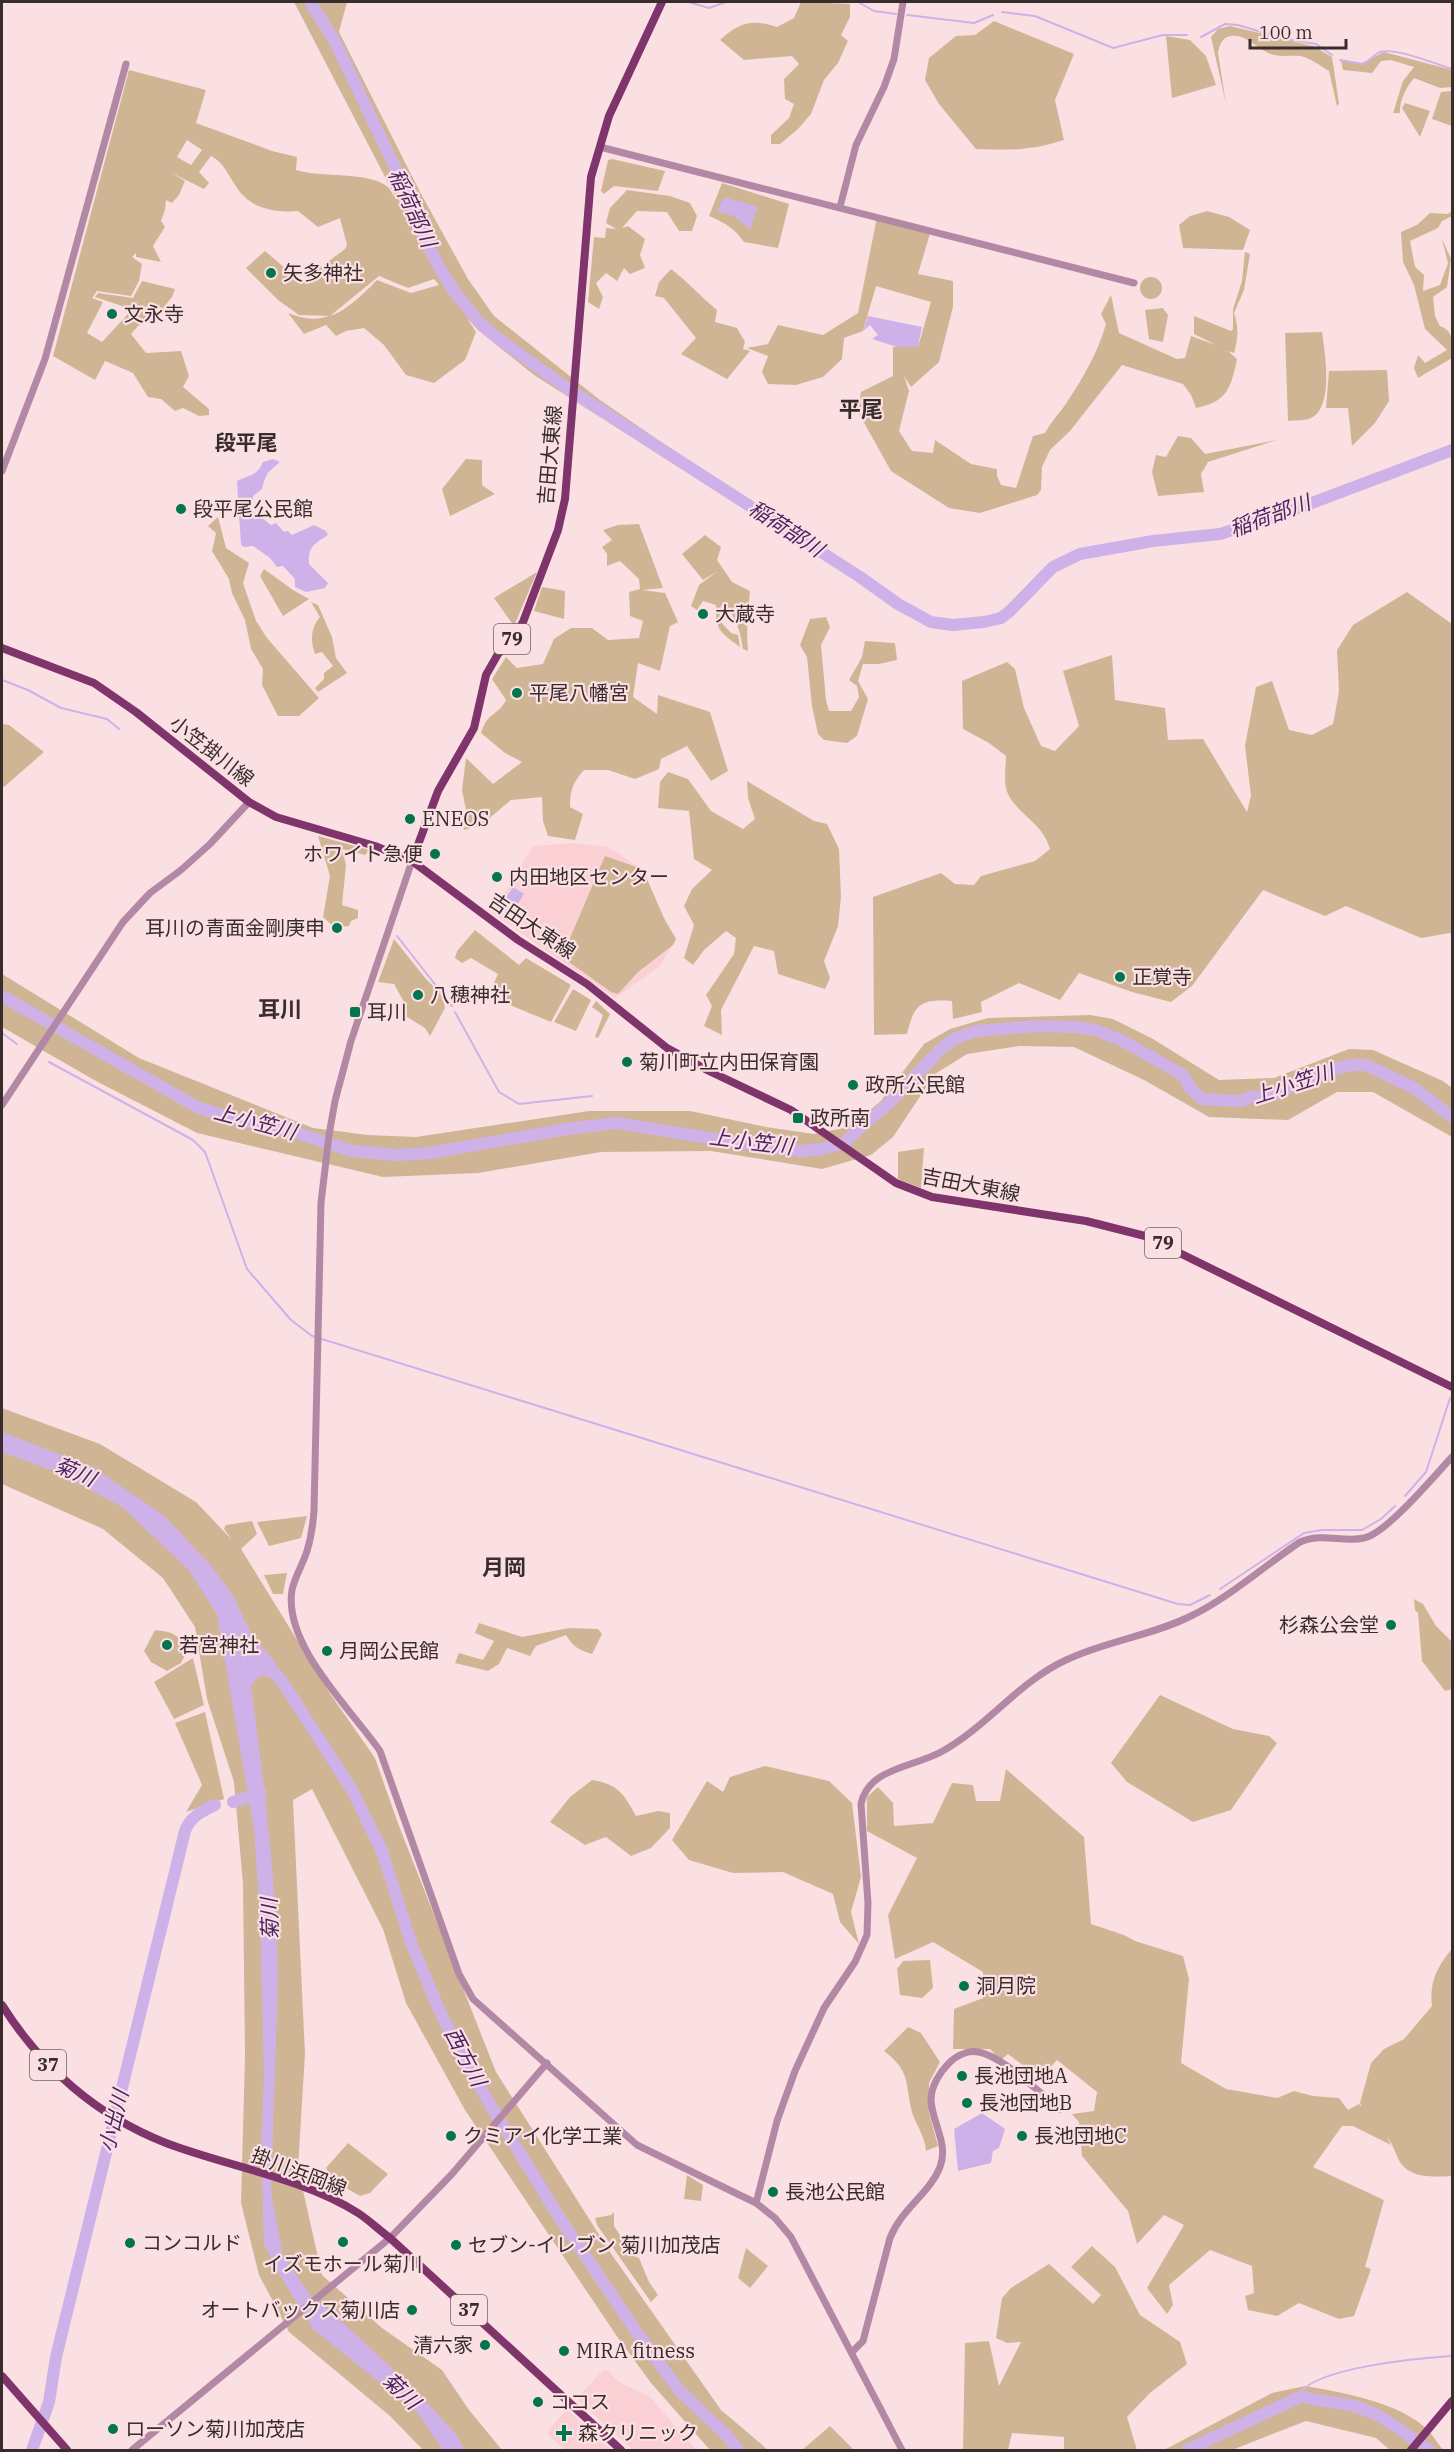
<svg xmlns="http://www.w3.org/2000/svg" width="1454" height="2452" font-family="'IBM Plex Serif','Noto Sans JP',serif">
  <rect width="100%" height="100%" fill="#fbe0e3"/>
  <path fill="#fad0d5" d="M573 843 609 847 640 868 673 945 659 967 615 998 492 913 533 846Z
    M603 2370H607L619 2382 650 2397 696 2450H633L579 2401 578 2397Z
    M569 2411 591 2432 612 2450H565L548 2435V2431L559 2418 565 2412Z"/>
  <path fill="#d0b595" fill-rule="evenodd" d="M294 2H347L339 32 420 192 468 279 494 316 600 400 712 477 713 489 534 375 478 330 467 318 476 332 465 360 434 383 406 375 384 345 364 328 346 331 336 336 326 325 304 334 288 313C328 330 351 306 377 280L411 293 439 285 434 279 408 288 379 276 330 316 299 315 278 300 246 268 265 251 301 282 345 249 347 245 340 218 318 227 298 211C272 213 249 208 235 185 227 173 224 163 211 156L199 172 209 183 204 189 172 173 185 181 179 195 172 203 166 200 165 210 161 221 165 227 153 246 161 262 136 257V253L132 257 142 264 139 281 131 296 97 291 92 298 103 302 87 333 102 342 128 314 122 306 95 297 98 293 133 298 142 281 175 289 172 297 154 319 147 316 131 334 146 353 181 351 189 376 183 387 209 409V415L199 416 183 408 175 411 161 399 148 397 133 373 105 361 95 380 53 356 129 70 206 90 196 123 272 151 297 157 296 170C321 178 369 171 388 187 391 190 393 196 396 198ZM187 140 202 150 191 165 177 157Z
    M801 2 850 4V17L841 35 848 41 838 63 824 80 811 114 798 129 780 144H771V135L789 118 794 104 785 99 784 79 799 64 792 56 744 60 720 40C740 22 752 19 777 27L794 18Z
    M994 21 1074 54 1055 100 1064 140C1029 151 1012 150 976 149L939 104 925 80 929 58 956 36 975 35Z
    M1230 26 1313 46 1332 57 1339 104 1337 106 1329 71C1320 66 1311 58 1300 56 1289 55 1279 58 1268 53 1255 47 1246 34 1231 36 1222 37 1219 46 1218 53L1226 104 1211 37 1218 29Z
    M1166 36 1190 40 1206 56 1216 85 1172 98Z
    M1384 52 1452 70V87L1440 88 1414 78C1406 87 1399 102 1400 113H1393L1403 81 1414 67 1391 60 1381 61 1372 73 1343 70 1341 61 1362 63Z
    M1452 91V126L1432 119 1441 92Z
    M1405 103 1430 111 1420 137 1402 108Z
    M612 159 665 171 658 191 614 186 604 194 601 191 608 160Z
    M722 183 789 204 778 248 744 242C734 228 725 223 709 216Z
    M627 190 670 196 690 203 697 216 692 231H679L667 212 637 211 622 228 628 226 645 239 640 255 645 268 630 274 624 268 617 281 606 273 596 283 603 297 599 309 588 302 594 237 605 238 606 228 616 229 606 223 610 208Z
    M1207 211 1229 217 1250 230 1243 250 1183 248 1179 225 1190 216Z
    M1452 211V216L1442 221 1438 228 1410 241 1415 267 1424 275 1423 291 1440 285 1448 263 1442 239 1451 259 1447 287 1433 297 1435 316 1440 326C1454 331 1453 343 1452 358L1418 378 1414 368 1418 355 1425 363 1447 350 1425 329 1414 285 1403 262 1401 232 1417 225 1430 213 1448 214Z
    M877 217 931 230 918 274 953 281V307L939 362 911 387 904 376 909 391 899 431 912 451 933 453 935 440 971 464 997 469V476L1001 485 1016 488 1033 436 1045 433C1052 420 1060 413 1067 402 1083 378 1098 352 1106 324L1101 314 1111 295 1119 333 1177 359 1185 358 1191 336 1216 345 1194 334V316L1231 331 1233 329V309L1242 281 1245 252 1250 254 1244 290 1234 313C1239 328 1238 338 1234 353L1228 351 1237 359C1231 388 1227 402 1196 408L1191 395 1183 384 1122 365 1070 431 1050 450 1042 467 1041 490 1037 495 980 513 949 508 891 471 858 412 861 392 893 376V347H918L931 302 876 286 863 331 844 338 842 359 823 377 796 385 768 384 762 372 768 356 747 348 768 344 778 325 823 335 858 313Z
    M671 269C688 282 701 297 717 310L715 322 737 328 745 342 743 349 750 351 727 379 681 354 696 338 664 298 655 296 659 282Z
    M1140 288a11 11 0 1 1 22 0a11 11 0 1 1-22 0Z
    M1163 308 1168 315 1163 342 1149 339 1145 310Z
    M1322 332C1325 353 1334 407 1311 418 1305 421 1294 420 1288 421L1285 333Z
    M1387 370 1389 401 1375 423 1352 446 1348 408H1326L1329 371Z
    M1178 436 1191 438 1205 454 1277 440 1208 462 1201 474 1204 492 1158 496 1152 472 1156 455 1166 457Z
    M466 459 482 460V485L495 494 450 516 442 489Z
    M218 517 226 548 249 563 243 583 256 621 267 638 319 698 299 716H278L262 685 263 669 251 649 245 620 232 593 229 579 212 551 216 533 208 526Z
    M639 524 663 588 642 590 665 593 678 622 670 626 660 671 638 663 633 697 657 714 658 695 710 712 728 771 711 781 687 746 661 759 659 769 635 779 608 770H584C573 782 570 790 570 807L583 814 575 840 548 836 543 821 542 797 511 800 480 826 463 830 468 820 462 790 466 758 493 784 522 762 505 753 481 733C488 711 497 717 506 700L492 679 506 657 517 668 543 664 554 639 571 628H592L608 640 639 638 643 621 630 616 629 592 640 589 639 579 620 561 607 566V554L602 547 612 540 603 530 618 525Z
    M705 535 721 547 717 560 732 582 750 591C748 611 746 631 748 651L743 649C741 635 736 611 721 605L719 620 731 633 738 635 740 647C720 632 715 630 716 605L703 601 697 610 691 606 699 585 718 571 703 580 682 554Z
    M264 569 293 590 309 599 283 616 260 576Z
    M537 572 514 626 494 598Z
    M542 587 565 591 564 619 534 611Z
    M1407 592 1452 624V935L1450 933 1421 938 1346 906 1325 916 1263 890 1192 986 1171 1002 1132 992 1079 973 1060 1000 1019 983 981 1002 982 1012 953 1019 952 1001C921 999 914 1004 907 1034L874 1035 873 897 941 873 955 884 974 885 981 876 1035 861 1050 849C1043 823 1019 816 1008 794 1003 784 1006 767 1006 756L989 743 963 729 962 681 1007 662 1015 669 1024 708 1041 746 1055 751 1079 726 1063 671 1112 655 1115 700 1165 708 1168 740 1203 739 1247 812 1251 796 1245 746 1256 687 1272 681 1289 730 1312 735 1333 724 1339 691 1337 650 1353 625Z
    M311 602 318 605 332 637 336 658 347 673 318 692 315 688 324 679V673L333 666 322 652 315 654C310 641 311 627 320 617Z
    M826 617 830 627 821 645 826 700 829 711H851L859 697 857 686 849 680 862 657 865 641 895 643 897 660 879 664H863L858 681 868 699 857 736 847 743 824 740 818 734 812 706 807 657 800 645 810 619Z
    M2 724 9 725 44 752 4 787 2 786Z
    M668 772 688 779 711 811 743 829 755 819 748 798 747 781 814 821 827 824 839 849 841 897 838 926 824 961 830 978 825 989 778 974 774 951 754 946 721 1010 722 1035 704 1026 712 1006 706 995 734 954 736 938 726 931 704 950 693 965 684 958 694 925 684 906 692 889 712 870 694 859 689 811 658 808 660 782Z
    M318 836 370 850 365 855 342 849 346 865 342 905 358 910V918L351 921 349 926 335 928 323 917 330 876Z
    M605 856 645 870 644 872 664 918 676 939 673 945 638 972 618 994 611 992 562 957Z
    M475 930 519 965 526 958 571 985 551 1022 488 996 498 974 471 958 462 963 455 958 457 951Z
    M394 939 426 979 442 995 445 1008 430 1036 425 1028 407 1017 404 1002 394 984 378 982Z
    M2 974 139 1058 313 1128 368 1135 416 1137 589 1111H690L766 1127 814 1134 848 1127 880 1102 924 1044 950 1029 988 1018 1090 1015 1113 1019 1153 1039 1219 1080 1274 1078 1349 1049 1373 1050 1443 1081 1452 1088V1137L1373 1092H1337L1288 1120 1209 1117 1144 1080 1074 1047 1019 1046 967 1054 935 1074 893 1137 871 1155 822 1169 711 1151 601 1152 478 1173 383 1177 197 1133 96 1081 2 1027Z
    M573 989 591 1000 576 1031 554 1022Z
    M596 1001 610 1014 598 1038 595 1037 603 1015 592 1007Z
    M924 1148 921 1188 898 1179V1152Z
    M2 1408 100 1444 196 1502 232 1540 224 1529 226 1525 252 1521 257 1534 241 1549 331 1695 375 1758 399 1826 496 2072 612 2255 721 2410 768 2450H710L651 2383 616 2335 465 2110 406 2003 383 1929 312 1789 293 1800 305 2054 298 2168 322 2275 382 2328 442 2370 469 2410 502 2450H423L390 2416 289 2332 259 2275 241 2203 245 2056 243 1884 234 1782 207 1699 195 1627 163 1578 103 1529 2 1484Z
    M307 1516 301 1538 269 1546 257 1522Z
    M287 1573 283 1594H273L264 1575Z
    M1414 1599 1423 1604 1436 1626 1452 1642V1689L1445 1691 1422 1661 1418 1613 1415 1610Z
    M479 1623 522 1637 569 1628 598 1629 602 1634 592 1654C579 1650 573 1647 566 1635L536 1646 530 1656 507 1648 499 1664 488 1671 455 1663 459 1653 483 1660 494 1641 475 1633Z
    M155 1630C174 1632 178 1634 187 1651L181 1663 167 1671 151 1662 144 1651Z
    M193 1658 204 1705 174 1719 154 1682Z
    M1160 1695 1233 1729 1269 1736 1277 1743 1231 1810 1193 1822 1127 1782 1111 1763Z
    M205 1712 224 1799 186 1812 202 1785 175 1723Z
    M765 1766 829 1781 852 1803 861 1877 851 1912 859 1944 840 1922 833 1894 783 1872 733 1873 689 1860 672 1840 707 1781 723 1792 730 1777Z
    M1006 1769 1084 1837 1091 1924 1124 1935 1135 1941 1183 1956 1189 1979 1181 2063 1226 2089 1277 2098 1294 2091 1313 2096 1339 2098 1348 2110 1359 2104 1362 2107 1360 2103 1371 2063 1384 2049 1404 2039 1432 2006C1429 1983 1437 1966 1452 1949V2176C1435 2177 1411 2179 1400 2162 1395 2153 1393 2144 1387 2137L1391 2145 1353 2126H1342L1313 2167 1384 2200 1365 2267 1371 2269 1354 2316 1339 2319 1299 2303 1277 2316 1248 2310 1245 2296 1254 2293 1252 2266 1210 2250 1169 2285 1173 2305 1167 2314 1147 2288 1184 2225 1164 2215 1137 2244 1128 2211 1082 2156 1079 2122 1072 2114 1094 2111 1097 2092 1057 2060 1040 2078 1008 2054 1001 2060 990 2049H953L954 2009 983 1998V1972L933 1942 895 1959 888 1915 917 1858 867 1831V1797L878 1787 893 1803 894 1826 933 1823 952 1783 973 1785 976 1801H1000Z
    M592 1780C618 1784 624 1794 636 1816L658 1811 670 1813V1828L651 1848 631 1856 606 1837 585 1845 550 1822 570 1797Z
    M930 1960 933 1988 922 1998 900 1995 897 1969 903 1961Z
    M908 2027 921 2033 940 2062 929 2083V2113L938 2146 926 2151C925 2135 916 2126 912 2112 905 2084 911 2071 884 2051Z
    M348 2143 388 2174 370 2193 360 2196C346 2188 333 2182 326 2168Z
    M687 2175 703 2185 701 2201 684 2199Z
    M614 2212V2226L634 2256 639 2258 649 2282 658 2295 651 2302 597 2225 595 2218 611 2215Z
    M1092 2246 1115 2267 1140 2315 1180 2342 1187 2364 1150 2393 1127 2417 1137 2450H1064V2437L1012 2433 1008 2450H963L965 2343 989 2341 999 2386 1021 2342 1007 2343 996 2338 1002 2298 1011 2288 1049 2264 1093 2304 1101 2295 1071 2267Z
    M746 2248 768 2266 750 2288 738 2278Z
    M1305 2386C1342 2392 1402 2403 1429 2431 1434 2437 1438 2444 1443 2450H1390L1376 2438 1306 2421 1232 2450H1164L1272 2393Z
    M830 2426 854 2450H802Z"/>
  <path fill="#cfb1ea" d="M724 197 758 207 750 229 734 216 717 211Z
    M868 316 922 327 918 347H897L872 339 878 335 870 325 863 331Z
    M273 459 280 462C266 474 267 472 262 489L253 496 252 509 255 513 261 514 262 518 271 525 276 523 284 532 288 531 292 535 314 525 326 531 328 535C314 544 308 547 309 564L328 583 325 588 306 592 295 587V579L283 566 277 567 270 558 253 546 244 547 241 545 237 481C248 476 258 475 263 462Z
    M513 887 524 894 511 914 500 907Z
    M2 1432 93 1467 163 1515 209 1563 233 1595 251 1634 276 1663 272 1677 259 1676 251 1686 265 1795 273 1877 278 1977 271 2192 283 2256 310 2295 339 2319 415 2390 455 2433 465 2450H443L417 2412 314 2330 277 2270 264 2244 261 2146 264 2074 260 1917 254 1829 217 1614 188 1569 122 1507 57 1472 2 1452Z
    M982 2113 1005 2129 999 2148 993 2151 991 2163 958 2171 954 2129Z"/>
  <g fill="none" stroke-linecap="round" stroke-linejoin="round">
    <path stroke="#cfb1ea" stroke-width="2" d="M688 2 709 8 726 2
      M858 2 874 11 896 14
      M1002 12 1035 16 1113 48 1163 35H1187
      M907 15 974 23 993 15
      M1201 37 1225 24 1238 25 1285 39 1316 44 1332 55
      M1340 60 1363 64C1369 61 1373 56 1378 53 1391 45 1438 65 1452 69
      M2 680 28 690 61 708 107 719 119 729
      M397 936 452 1006
      M455 1012 499 1092 519 1104 592 1096
      M2 1033 17 1044
      M49 1062 193 1140 205 1152 247 1269 291 1320 312 1336 1178 1604 1190 1605 1210 1595
      M1405 1496 1426 1472 1450 1398
      M1220 1589 1304 1533 1322 1530H1362L1381 1519 1395 1506
      M1298 2396C1312 2367 1422 2358 1452 2356"/>
    <path stroke="#cfb1ea" stroke-width="12" d="M310 2 334 40 406 190 419 227 439 267 456 294 480 323 496 337 568 389 860 577 898 604 931 622 953 625 984 622 1001 618 1010 611 1053 567 1080 554 1153 541 1220 534 1280 515 1452 450
      M2 996 197 1107 238 1120 280 1127 351 1151 398 1155 430 1153 567 1129 616 1123 772 1148 802 1151 822 1149 846 1142 855 1132 887 1105 942 1048 956 1038 976 1031 1036 1026 1076 1027 1095 1030 1121 1040 1183 1075 1191 1089 1202 1099 1242 1101 1250 1097 1270 1096 1332 1070 1350 1065H1366L1414 1088 1452 1117
      M263 1660 283 1683 351 1788 382 1851 411 1943 438 2007 457 2047 491 2106 559 2217 638 2334 679 2390 728 2437 738 2450
      M233 1802 261 1793
      M32 2450 49 2402 56 2357 185 1831C190 1817 202 1811 215 1805
      M1187 2450 1302 2396C1320 2403 1339 2401 1357 2407 1383 2414 1407 2436 1429 2450"/>
    <path stroke="#b388a4" stroke-width="7" d="M600 147 1134 283
      M840 207 856 145 884 87 894 59 903 2
      M2 471 45 359 126 64
      M412 861 351 1041 335 1101 329 1135 321 1203 314 1511C313 1524 311 1538 307 1551 303 1564 295 1576 292 1590 283 1645 351 1709 380 1751L459 1974 473 1999 637 2145 756 2203 775 2218 791 2237 902 2450
      M2 1105 123 922 150 893 181 870 210 844 249 802
      M756 2203 777 2121 795 2071 824 2008 855 1962 867 1935 868 1903 861 1804C868 1768 914 1767 941 1752 987 1727 1018 1682 1066 1660 1105 1641 1151 1636 1191 1616 1230 1597 1264 1566 1300 1542 1322 1532 1343 1543 1364 1538 1386 1534 1435 1475 1452 1457
      M852 2352 863 2341 890 2238C902 2208 930 2193 940 2167 949 2144 932 2123 931 2100 931 2086 940 2072 949 2063 956 2056 967 2050 978 2052 1001 2055 1041 2094 1060 2109
      M132 2450 390 2238 452 2174 547 2063"/>
    <path stroke="#7f356b" stroke-width="8" d="M2 648 94 683 136 712 249 802 276 817 375 846 412 861 518 940 587 984 667 1048 709 1071 791 1110 896 1183 932 1197 1086 1221 1145 1236 1452 1387
      M412 861 438 791 474 728 486 675 498 654 513 639 523 622 558 530 565 499 591 177 609 116 662 2
      M2 2005C41 2067 97 2116 166 2143 226 2166 303 2178 358 2213 369 2220 379 2230 390 2238L621 2450
      M2 2376 67 2450
      M1411 2450 1452 2401"/>
  </g>
  <g fill="#02744e" stroke="#fbe0e3" stroke-width="2">
    <circle cx="271" cy="273" r="6"/>
    <circle cx="112" cy="314" r="6"/>
    <circle cx="181" cy="509" r="6"/>
    <circle cx="703" cy="614" r="6"/>
    <circle cx="517" cy="693" r="6"/>
    <circle cx="410" cy="819" r="6"/>
    <circle cx="435" cy="854" r="6"/>
    <circle cx="497" cy="877" r="6"/>
    <circle cx="337" cy="928" r="6"/>
    <circle cx="1120" cy="977" r="6"/>
    <circle cx="418" cy="995" r="6"/>
    <rect x="349" y="1006" width="12" height="12" rx="3"/>
    <circle cx="627" cy="1062" r="6"/>
    <circle cx="853" cy="1085" r="6"/>
    <rect x="792" y="1112" width="12" height="12" rx="3"/>
    <circle cx="1391" cy="1625" r="6"/>
    <circle cx="167" cy="1645" r="6"/>
    <circle cx="327" cy="1651" r="6"/>
    <circle cx="964" cy="1986" r="6"/>
    <circle cx="962" cy="2076" r="6"/>
    <circle cx="967" cy="2103" r="6"/>
    <circle cx="451" cy="2136" r="6"/>
    <circle cx="1022" cy="2136" r="6"/>
    <circle cx="773" cy="2192" r="6"/>
    <circle cx="343" cy="2242" r="6"/>
    <circle cx="130" cy="2243" r="6"/>
    <circle cx="456" cy="2245" r="6"/>
    <circle cx="412" cy="2310" r="6"/>
    <circle cx="485" cy="2345" r="6"/>
    <circle cx="564" cy="2351" r="6"/>
    <circle cx="538" cy="2402" r="6"/>
    <circle cx="113" cy="2429" r="6"/>
    <path d="M561 2424h6v6h6v6h-6v6h-6v-6h-6v-6h6z"/>
  </g>
  <g text-anchor="middle" stroke-width="4.5" stroke-linejoin="round" paint-order="stroke">
    <g fill="#fbe0e3" stroke="#726264" stroke-width="1.5">
      <rect x="494" y="624" width="36" height="30" rx="4.5"/>
      <rect x="1145" y="1228" width="36" height="30" rx="4.5"/>
      <rect x="30" y="2050" width="36" height="30" rx="4.5"/>
      <rect x="451" y="2295" width="36" height="30" rx="4.5"/>
    </g>
    <g font-size="18" font-weight="bold" fill="#382c2d">
      <text x="512" y="645">79</text>
      <text x="1163" y="1249">79</text>
      <text x="48" y="2071">37</text>
      <text x="469" y="2316">37</text>
    </g>
    <g font-size="20" fill="#382c2d" stroke="#fbe0e3" text-anchor="start">
      <text x="283" y="280">矢多神社</text>
      <text x="124" y="321">文永寺</text>
      <text x="193" y="516">段平尾公民館</text>
      <text x="715" y="621">大蔵寺</text>
      <text x="529" y="700">平尾八幡宮</text>
      <text x="422" y="826">ENEOS</text>
      <text x="423" y="861" text-anchor="end">ホワイト急便</text>
      <text x="509" y="884">内田地区センター</text>
      <text x="325" y="935" text-anchor="end">耳川の青面金剛庚申</text>
      <text x="1132" y="984">正覚寺</text>
      <text x="430" y="1002">八穂神社</text>
      <text x="367" y="1019">耳川</text>
      <text x="639" y="1069">菊川町立内田保育園</text>
      <text x="865" y="1092">政所公民館</text>
      <text x="810" y="1125">政所南</text>
      <text x="1379" y="1632" text-anchor="end">杉森公会堂</text>
      <text x="179" y="1652">若宮神社</text>
      <text x="339" y="1658">月岡公民館</text>
      <text x="976" y="1993">洞月院</text>
      <text x="974" y="2083">長池団地A</text>
      <text x="979" y="2110">長池団地B</text>
      <text x="463" y="2143">クミアイ化学工業</text>
      <text x="1034" y="2143">長池団地C</text>
      <text x="785" y="2199">長池公民館</text>
      <text x="142" y="2250">コンコルド</text>
      <text x="468" y="2252">セブン-イレブン 菊川加茂店</text>
      <text x="343" y="2271" text-anchor="middle">イズモホール菊川</text>
      <text x="400" y="2317" text-anchor="end">オートバックス菊川店</text>
      <text x="473" y="2352" text-anchor="end">清六家</text>
      <text x="576" y="2358">MIRA fitness</text>
      <text x="550" y="2409">ココス</text>
      <text x="125" y="2436">ローソン菊川加茂店</text>
      <text x="578" y="2440">森クリニック</text>
    </g>
    <g font-size="20" fill="#382c2d" stroke="#fbe0e3">
      <text transform="translate(550 455) rotate(-85)" y="7">吉田大東線</text>
      <text transform="translate(212 751) rotate(38)" y="7">小笠掛川線</text>
      <text transform="translate(532 926) rotate(34)" y="7">吉田大東線</text>
      <text transform="translate(971 1185) rotate(11)" y="7">吉田大東線</text>
      <text transform="translate(299 2172) rotate(21)" y="7">掛川浜岡線</text>
    </g>
    <g font-size="21" font-style="italic" fill="#4a2466" stroke="#fbe0e3">
      <text transform="translate(412 208) rotate(65)" y="7">稲荷部川</text>
      <text transform="translate(1270 516) rotate(-20)" y="7">稲荷部川</text>
      <text transform="translate(786 529) rotate(33)" y="7">稲荷部川</text>
      <text transform="translate(1293 1084) rotate(-18)" y="7">上小笠川</text>
      <text transform="translate(255 1122) rotate(15)" y="7">上小笠川</text>
      <text transform="translate(751 1142) rotate(7)" y="7">上小笠川</text>
      <text transform="translate(75 1472) rotate(23)" y="7">菊川</text>
      <text transform="translate(270 1919) rotate(-92)" y="7">菊川</text>
      <text transform="translate(465 2057) rotate(62)" y="7">西方川</text>
      <text transform="translate(114 2121) rotate(-76)" y="7">小出川</text>
      <text transform="translate(401 2391) rotate(44)" y="7">菊川</text>
    </g>
    <g font-size="21" font-weight="bold" fill="#382c2d" stroke="#fbe0e3">
      <text x="246" y="450">段平尾</text>
    </g>
    <g font-size="22" font-weight="bold" fill="#382c2d" stroke="#fbe0e3">
      <text x="861" y="417">平尾</text>
      <text x="280" y="1017">耳川</text>
      <text x="504" y="1575">月岡</text>
    </g>
  </g>
  <rect width="1454" height="2452" fill="none" stroke="#382c2d" stroke-width="6"/>
  <path d="M1250 39v9h96v-9" fill="none" stroke="#382c2d" stroke-width="3"/>
  <text x="1259" y="39" font-size="18" fill="#382c2d" stroke="#fbe0e3" stroke-width="4.5" paint-order="stroke">100 m</text>
</svg>
